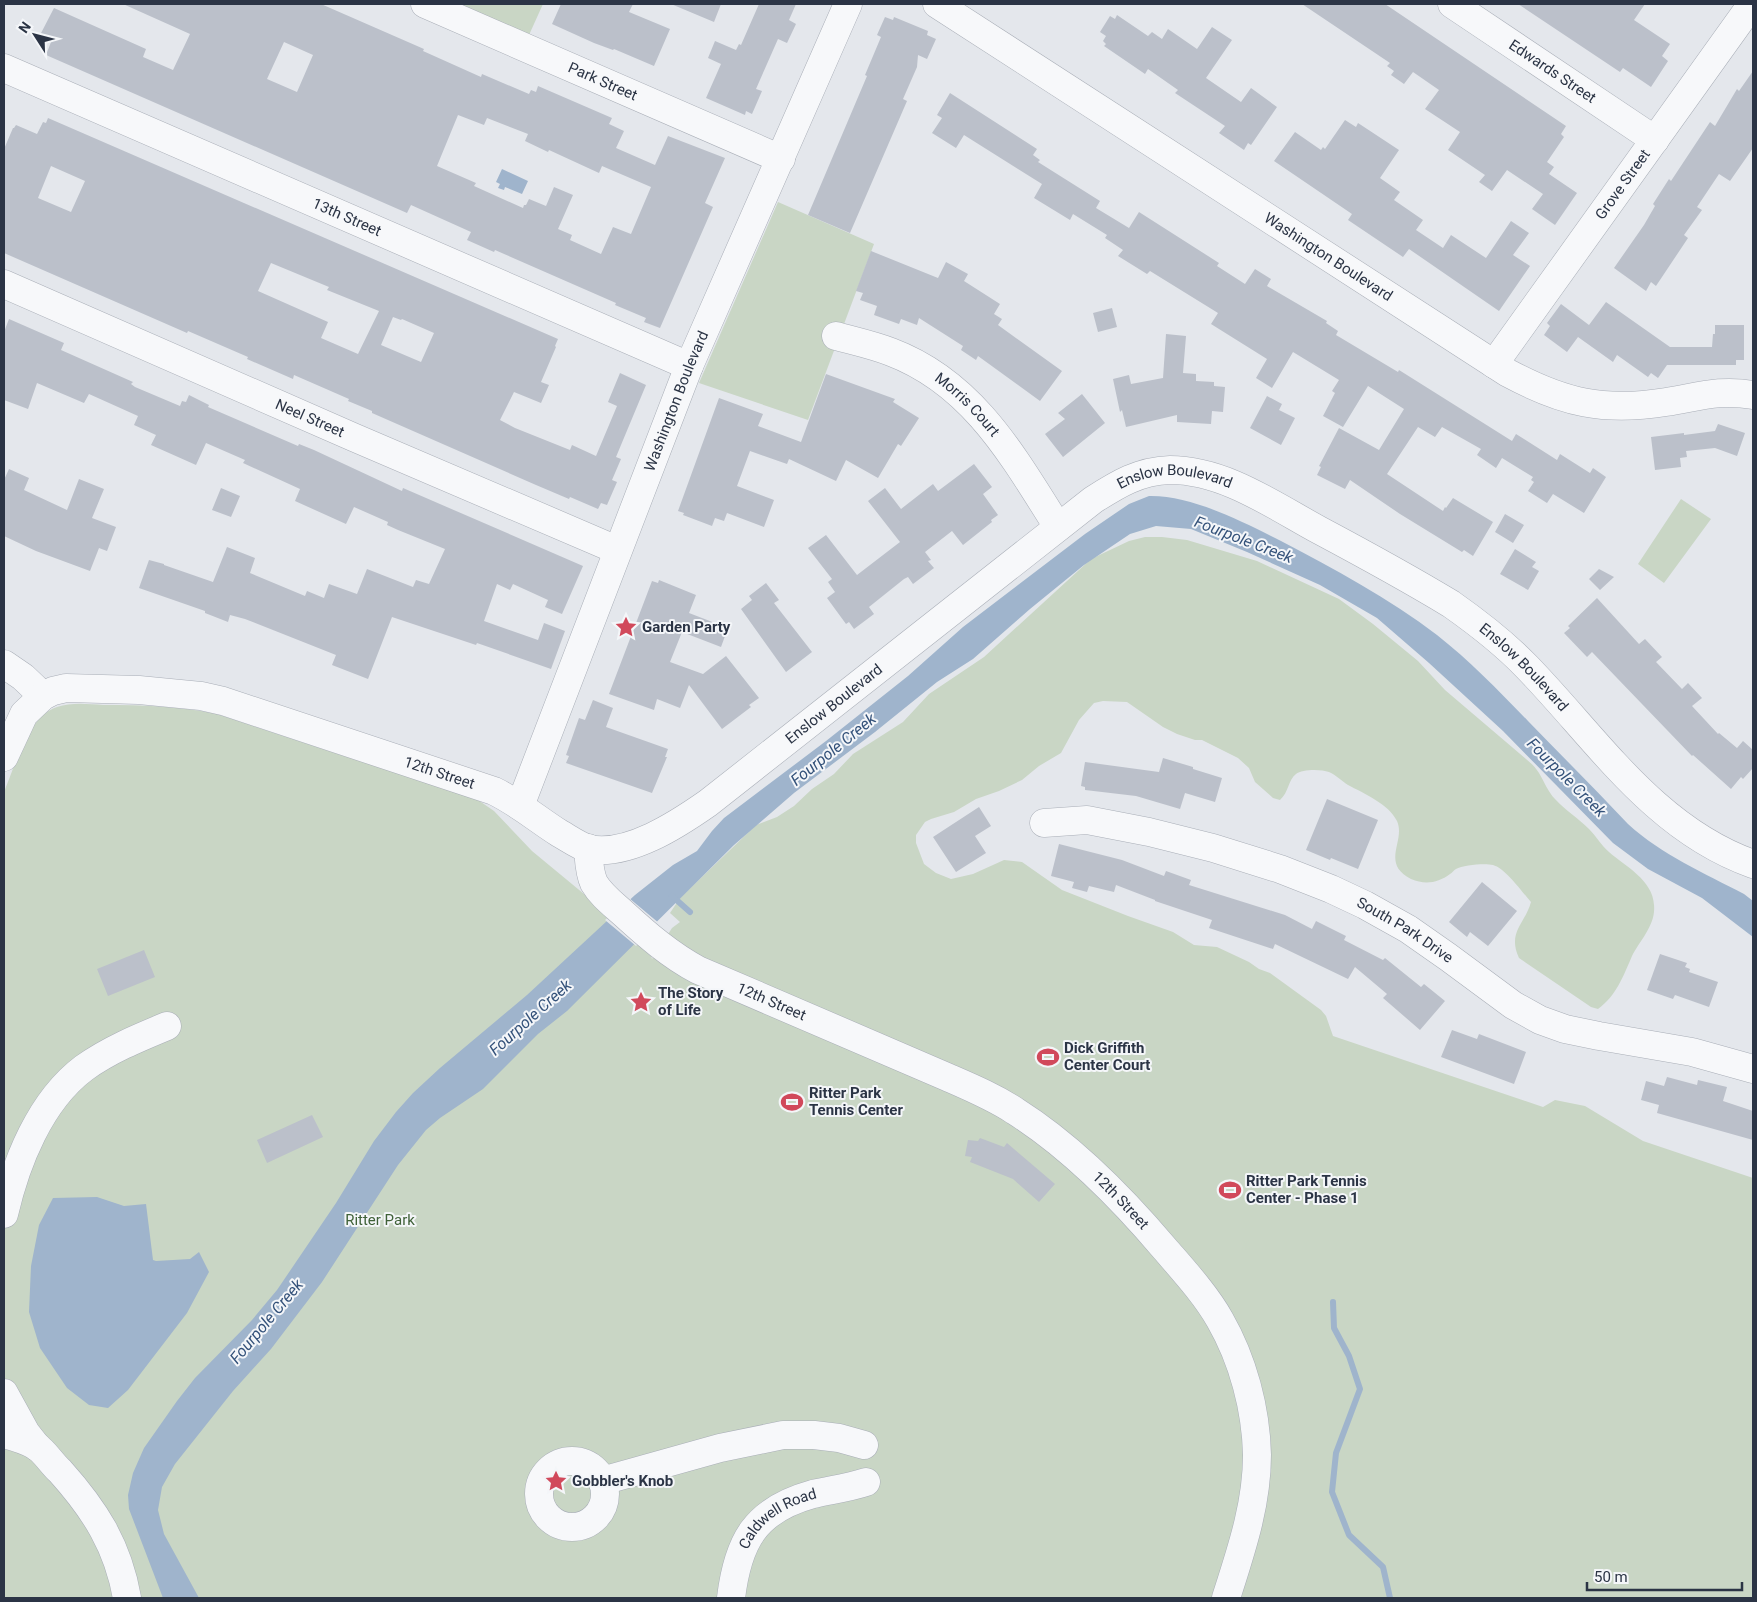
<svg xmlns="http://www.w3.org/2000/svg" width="1757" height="1602" font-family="Roboto,sans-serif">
  <rect width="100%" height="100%" fill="#e4e7ec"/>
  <path fill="#c9d6c5" d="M456 4H543L529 35Z
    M778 202 874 244 808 420 699 383Z
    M1681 499 1711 519 1664 583 1638 564Z
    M1145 537H1162L1187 540 1257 561 1339 599 1373 624 1418 661 1445 690 1526 759C1531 763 1536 768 1539 773 1544 781 1548 792 1555 799 1565 810 1578 818 1589 829 1596 836 1601 845 1609 852 1625 866 1653 880 1654 905 1656 925 1640 940 1632 956 1623 977 1616 996 1598 1009L1591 1007 1519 958C1507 932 1525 924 1531 902 1523 893 1505 868 1493 865 1485 863 1463 865 1456 869 1454 870 1452 873 1450 874 1438 883 1425 885 1411 879 1380 863 1406 841 1397 821 1389 804 1363 793 1348 785 1342 781 1336 775 1329 772 1321 769 1302 769 1296 774 1288 780 1289 792 1280 800L1273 798 1255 782 1249 768 1238 758 1202 740H1195L1177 734 1163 727 1127 702 1103 701 1094 703 1079 720 1061 753 1039 766 1022 780 999 791 976 799 954 812 931 819 925 822 916 835V843L924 864 936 873 951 879 973 874 1004 860 1022 862 1062 890 1128 916 1173 932 1194 945 1217 947 1249 962 1259 969 1270 973 1321 1010 1326 1016 1333 1036 1543 1107 1555 1100 1585 1106 1643 1141 1753 1178V1598H4V792C13 770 25 732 41 717 46 712 51 709 57 707 72 702 88 704 103 705 142 705 179 706 217 714L478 800 494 811 532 851 607 913 651 955 652 959 672 928 680 922 670 913 680 898 756 825 777 817 794 806 812 789 834 774 853 754 903 722 929 694 984 657 1091 559 1129 541Z"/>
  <path fill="#9fb4cc" d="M502 169 528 181 522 194 505 187 504 190 498 188 500 184 496 182Z
    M1149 496C1192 495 1243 522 1281 541 1334 569 1389 598 1437 635 1470 661 1498 690 1528 721 1561 755 1595 789 1628 824 1662 855 1704 873 1744 894L1753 901V937L1702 898 1648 869 1613 843 1503 731 1429 663 1377 618 1320 585 1247 552 1191 529 1156 526 1130 534 1084 565 1030 609 973 659 937 682 875 732 794 793 734 845 567 1011 538 1034 483 1089 440 1118 426 1130 398 1165 322 1282 271 1349 233 1391 175 1464 162 1487 158 1510 164 1534 199 1598H163L129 1509 128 1495 133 1473 144 1448 177 1401 195 1378 252 1320 277 1290 336 1203 374 1141 396 1112 413 1093 440 1068 527 995 635 895 673 865 697 851 712 831 724 818 826 741 908 676 963 627 1085 534 1129 504Z
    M97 1197 124 1206 146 1204 153 1260 156 1261 190 1259 199 1252 209 1272 187 1313 128 1390 108 1408 89 1405 67 1388 40 1348 29 1312 31 1266 39 1225 53 1198Z"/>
  <path fill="#e4e7ec" d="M629 898 660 924 636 946 605 920Z"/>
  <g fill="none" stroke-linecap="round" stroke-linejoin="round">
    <path stroke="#9fb4cc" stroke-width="6" d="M672 896 690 912
      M1333 1302 1334 1328 1349 1356 1360 1389 1336 1453 1332 1492 1349 1535 1383 1567 1390 1598"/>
  </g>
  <path fill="#bbc0ca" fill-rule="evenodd" d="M123 4H321L424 49 423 51 481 77 482 74 529 94 531 90 536 92 538 86 612 118 609 124 624 131 616 148 655 165 668 136 725 158 705 203 713 207 660 328 644 322 646 318 615 305 616 303 495 250 494 252 467 240 471 232 411 205 407 213 46 55 51 42 39 37 54 8 146 49 143 57 173 70 190 34ZM284 42 313 55 297 92 267 79ZM458 115 484 125 487 118 528 134 525 141 548 152 549 150 599 173 602 166 651 187 631 234 613 227 601 254 570 240 572 235 558 229 573 195 554 187 546 206 529 199 526 205H524L523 208 474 186 476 183 437 166Z
    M561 4H633L629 12 670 29 654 66 614 49 613 50 594 43 552 24Z
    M671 4H721L714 22Z
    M759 4H796L789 20 796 24 787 43 778 39 756 89 762 91 752 114 746 111 745 115 706 98 721 64 708 58 715 41 736 50 739 44 741 45Z
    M1302 4H1385L1566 126 1561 134 1564 137 1547 162 1554 167 1549 174 1577 193 1555 225 1532 209 1543 194 1507 170 1492 191 1479 182 1485 175 1448 150 1460 132 1425 109 1439 90 1413 72 1404 84 1391 75 1394 71 1387 66 1390 63Z
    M1518 4H1645L1634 20 1670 44 1662 56 1668 61 1651 87 1623 68 1620 72Z
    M1117 15 1148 36 1152 32 1162 39 1168 29 1197 49 1212 27 1232 40 1206 78 1241 102 1251 88 1277 107 1251 145 1248 143 1244 150 1219 133 1225 126 1175 93 1178 90 1148 69 1145 74 1104 46 1106 44 1103 41 1106 36 1100 32 1110 16 1115 19Z
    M885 17 893 20 894 17 928 31 927 35 936 39 927 59 918 55 917 67 903 99 907 101 850 233 808 215 867 76 865 75 881 37 877 35Z
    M1753 71V148L1730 181 1719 174 1697 207 1702 210 1684 235 1688 238 1656 286 1651 282 1646 291 1614 268 1644 225 1655 206 1653 204 1669 179 1671 181 1710 122 1715 126 1737 89 1739 91Z
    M950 93 1037 149 1033 155 1040 160 1038 162 1100 201 1096 208 1129 228 1139 212 1219 263 1217 266 1245 284 1255 269 1271 279 1267 286 1327 321 1326 323 1338 331 1336 335 1398 372 1399 370 1512 441 1516 434 1557 460 1560 454 1590 473 1593 468 1606 477 1584 513 1553 494 1547 503 1528 491 1534 482 1531 480 1533 477 1502 458 1496 468 1477 455 1481 449 1442 427 1435 437 1418 427 1387 474 1443 511 1445 507 1446 508 1453 498 1493 522 1473 556 1464 550 1462 552 1400 514 1350 480 1345 489 1317 475 1321 467 1319 466 1339 428 1379 450 1404 409 1368 386 1343 427 1323 416 1335 393 1332 391 1339 380 1293 352 1272 388 1256 378 1267 359 1211 324 1218 313 1150 271 1147 274 1118 256 1123 250 1105 238 1107 235 1073 214 1070 220 1034 198 1042 184 964 135 956 148 932 133 942 118 937 115Z
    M48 118 558 339 555 346 556 347 541 382 549 385 541 403 514 392 500 420 515 428 570 450 572 445 596 456 617 406 608 402 620 373 646 385 616 457 621 459 612 480 617 482 607 505 601 503 598 509 570 497 569 499 536 485 372 413V411L348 401 349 399 294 375 293 379 247 359 248 357 188 331 187 333 4 253V149L13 128H14L16 125 37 134 43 122 46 123ZM51 166 85 181 71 212 38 198ZM271 263 329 287 327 290 379 311 358 354 321 338 328 322 258 291ZM393 317 401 320 402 319 434 333 421 362 381 345Z
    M1345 120 1356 127 1358 123 1399 150 1380 178 1400 192 1394 200 1423 220 1416 230 1443 248 1451 235 1486 258 1511 221 1529 233 1513 255 1530 266 1499 311 1409 249 1403 257 1348 220 1352 214 1274 161 1295 132 1321 150 1323 147 1325 149Z
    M871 251 938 278 946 262 968 274 964 281 1000 304 994 314 1002 319 998 325 1062 371 1040 401 978 356 976 360 961 350 963 346 919 318 917 325 901 319 899 324 874 315 877 306 860 300 863 293 856 291Z
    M1606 302 1670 347H1712L1713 334H1715V325H1744V360H1736V365H1667L1658 378 1651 373 1648 377 1617 355 1613 362 1578 337 1567 352 1544 335 1550 326 1547 323 1561 304 1589 325Z
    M1112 308 1117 327 1098 332 1093 313Z
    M9 319 64 343 61 350 133 382 131 384 135 387 180 406 182 401 186 402 189 395 209 405 208 407 298 446 299 444 314 450 402 491 403 488 583 566 562 614 545 607 548 600 513 584 510 590 497 584 484 621 538 640 544 623 565 631 551 669 477 643 476 645 392 617 368 679 332 665 336 655 245 619 230 615 228 622 205 613V611L139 588 149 560 164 564V565L213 582 227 547 255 558 250 573 305 596 307 591 324 598 329 584 357 594 367 569 413 587 416 580 429 584 445 549 398 530 387 525 388 522 354 507 346 524 295 501 300 489 243 463 245 460 206 443 196 465 151 445 156 435 134 425 138 416 89 394 84 403 37 383 28 409 4 400V332Z
    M1166 334 1186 336 1183 373 1196 374V381L1214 382V386L1225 387 1223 412 1212 411 1211 424 1177 422V415L1126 427 1122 410 1120 412 1113 379 1129 375 1131 384 1163 378Z
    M826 374 895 399 893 402 919 418 901 446 898 444 878 478 846 460 836 481 789 459 787 464 750 451 737 486 774 500 764 527 727 513 724 521 715 518 712 526 683 515 684 513 678 511 719 398 763 414 758 426 801 442Z
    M1082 394 1105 423 1063 457 1045 434 1065 419 1058 413Z
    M1267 396 1282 404 1279 410 1295 418 1281 445 1250 428Z
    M1718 424 1745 433 1737 456 1715 448 1686 451 1687 457 1680 458 1681 467 1655 470 1651 437 1684 433V435L1715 431Z
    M974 464 992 487 983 494 998 515 991 520 992 522 963 545 952 531 925 552 931 560 928 561 934 568 913 584 908 577 904 579 869 607 874 614 854 629 849 622 846 624 827 598 835 592 828 582 832 579 808 548 826 535 857 575 900 542 868 501 885 488 901 509 933 484 938 491Z
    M9 469 29 478 24 490 67 510 79 479 104 489 92 518 116 527 107 551 99 548 90 571 36 551 4 536V480Z
    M221 488 240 496 231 517 212 510Z
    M1505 514 1524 525 1513 543 1495 532Z
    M1515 549 1536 562 1532 567 1539 571 1528 590 1500 574Z
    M1599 569 1614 577 1600 590 1589 579Z
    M659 580 696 595 689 613 728 628 721 647 682 632 670 662 703 674 726 656 759 698 749 705 751 707 722 729 689 685 680 708 657 699 654 710 609 694 652 581 658 583Z
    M766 583 779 600 774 603 812 652 786 672 741 609 752 600 749 596Z
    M1597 598 1639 644 1645 639 1662 657 1656 662 1682 689 1688 683 1702 698 1692 706 1718 734 1719 733 1737 748 1743 741 1753 750V768L1743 779 1741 777 1731 789 1693 755 1692 756 1592 652 1587 657 1564 633 1570 628 1568 626Z
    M593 700 613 708 606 727 668 749 665 757H667L652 793 566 763 569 756 566 755 579 718 585 720Z
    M1163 758 1193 767V769L1222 778 1215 802 1185 793 1180 809 1136 796 1085 790V787L1081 786 1085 762 1159 772Z
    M1327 799 1378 820 1358 869 1331 858 1330 860 1306 850Z
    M979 807 991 826 975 836 986 853 956 872 933 837Z
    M1059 844 1122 860 1164 876 1166 871 1191 880 1189 885 1285 915 1312 929 1316 921 1346 936 1344 940 1383 960 1385 958 1421 987 1424 984 1445 1001 1420 1030 1383 998 1387 994 1355 967 1348 979 1275 944 1273 949 1209 928 1212 920 1155 901V900L1116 885 1114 892 1089 886 1087 892 1072 888 1074 882 1051 876Z
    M1482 882 1517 911 1488 946 1470 932 1467 937 1449 922Z
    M144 950 155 977 108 996 97 969Z
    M1660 954 1687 963 1685 967 1690 969 1689 972 1718 982 1709 1007 1675 995 1673 999 1647 990Z
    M1452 1030 1477 1039 1479 1034 1526 1052 1514 1084 1441 1057Z
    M1667 1077 1697 1085 1698 1080 1727 1087 1723 1101 1753 1111V1140L1657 1113 1659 1105 1641 1100 1646 1081 1664 1086Z
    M312 1115 323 1137 267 1163 257 1140Z
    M980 1138 1004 1147 1007 1143 1055 1184 1039 1202 1013 1179 970 1162 972 1157 965 1156 968 1140 978 1141Z"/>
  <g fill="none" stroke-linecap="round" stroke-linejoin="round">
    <g stroke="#a9aeb7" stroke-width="29">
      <g id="minor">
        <path id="s1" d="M425 4 781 159"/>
        <path id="s2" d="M937 4 1508 373C1564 403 1604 412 1666 402 1698 397 1720 389 1753 395"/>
        <path id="s3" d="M1452 4 1655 140"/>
        <path id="s4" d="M4 68 689 366"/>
        <path id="s5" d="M4 284 353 437 617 550"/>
        <path id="s6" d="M836 336C854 341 873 345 891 352 973 383 1013 456 1058 527"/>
        <path id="s7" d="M1494 364 1752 4"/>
        <path d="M4 664 23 677 43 696"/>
        <path id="s8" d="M4 757 24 714 43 696 53 691 66 688 139 690 201 696 223 701 494 791C517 802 537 819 559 833 568 838 579 846 589 849 628 857 678 824 708 803L1093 500C1118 484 1139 471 1170 470 1224 470 1273 505 1319 530 1364 554 1408 578 1451 604 1478 623 1504 643 1527 667 1597 739 1654 829 1753 864"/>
        <path id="s9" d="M520 806 689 366 848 4"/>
        <path id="s10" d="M1044 823 1087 820 1149 832 1213 848 1280 869 1331 889 1365 905 1408 929 1448 957 1513 1005 1540 1020 1565 1029 1599 1036 1692 1052 1753 1069"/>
        <path id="s11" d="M588 848C589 860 589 872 594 883 601 895 613 904 624 914 647 935 670 955 698 970L947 1077C970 1087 994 1097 1015 1111 1072 1147 1121 1197 1165 1249 1184 1271 1206 1295 1220 1320 1243 1360 1256 1409 1257 1455 1257 1505 1241 1551 1226 1598"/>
        <path d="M4 1214C16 1162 40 1101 84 1068 109 1050 138 1038 167 1026"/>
        <path d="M4 1393 26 1433 37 1447"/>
        <path d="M4 1434C15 1437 26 1440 36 1446 45 1452 52 1464 60 1471 95 1510 118 1546 127 1598"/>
        <circle cx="572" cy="1494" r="33"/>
        <path d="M602 1481 720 1448 783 1435H814L839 1438 864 1445"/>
        <path id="s12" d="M731 1598C738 1541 755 1510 813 1494 830 1490 848 1488 866 1482"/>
      </g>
    </g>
    <use href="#minor" stroke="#f7f8fa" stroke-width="28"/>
  </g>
  <defs>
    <g id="sight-bare" transform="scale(1.725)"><path d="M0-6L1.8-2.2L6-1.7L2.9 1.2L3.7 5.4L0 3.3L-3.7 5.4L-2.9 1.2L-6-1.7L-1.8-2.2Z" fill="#d1495b" stroke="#f4f6f9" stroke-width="2.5" paint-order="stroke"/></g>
    <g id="stadium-bare" transform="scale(1.725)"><path d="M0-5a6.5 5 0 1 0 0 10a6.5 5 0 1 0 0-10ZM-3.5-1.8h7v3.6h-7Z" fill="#d1495b" stroke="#f4f6f9" stroke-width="2.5" paint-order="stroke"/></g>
  </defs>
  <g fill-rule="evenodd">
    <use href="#sight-bare" x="626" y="627"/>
    <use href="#sight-bare" x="641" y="1002"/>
    <use href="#stadium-bare" x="1048" y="1057"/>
    <use href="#stadium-bare" x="792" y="1102"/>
    <use href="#stadium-bare" x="1230" y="1190"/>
    <use href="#sight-bare" x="556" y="1481"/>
  </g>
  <g text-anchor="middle" stroke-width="4" stroke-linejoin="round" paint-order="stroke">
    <g font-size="15" fill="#2b3445" stroke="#f4f6f9">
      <text dy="5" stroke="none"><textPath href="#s3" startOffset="121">Edwards Street</textPath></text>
      <text dy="5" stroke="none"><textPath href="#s1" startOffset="194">Park Street</textPath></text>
      <text dy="5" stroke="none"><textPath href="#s7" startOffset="221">Grove Street</textPath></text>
      <text dy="5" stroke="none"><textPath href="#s4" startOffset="374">13th Street</textPath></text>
      <text dy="5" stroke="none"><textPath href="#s2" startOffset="466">Washington Boulevard</textPath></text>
      <text dy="5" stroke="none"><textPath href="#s9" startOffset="434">Washington Boulevard</textPath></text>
      <text dy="5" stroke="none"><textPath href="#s6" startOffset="151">Morris Court</textPath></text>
      <text dy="5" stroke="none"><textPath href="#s5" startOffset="334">Neel Street</textPath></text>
      <text dy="5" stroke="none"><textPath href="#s8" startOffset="1362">Enslow Boulevard</textPath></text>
      <text dy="5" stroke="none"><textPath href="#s8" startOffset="1768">Enslow Boulevard</textPath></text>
      <text dy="5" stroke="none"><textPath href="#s8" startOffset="944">Enslow Boulevard</textPath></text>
      <text dy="5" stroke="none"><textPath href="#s8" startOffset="484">12th Street</textPath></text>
      <text dy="5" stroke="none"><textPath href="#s10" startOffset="382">South Park Drive</textPath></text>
      <text dy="5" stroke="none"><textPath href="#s11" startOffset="252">12th Street</textPath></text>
      <text dy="5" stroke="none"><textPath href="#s11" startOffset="658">12th Street</textPath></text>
      <text dy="5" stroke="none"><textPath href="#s12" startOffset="99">Caldwell Road</textPath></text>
    </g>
    <g font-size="15" font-weight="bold" fill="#2b3445" stroke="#f4f6f9" text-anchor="start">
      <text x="642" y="632">Garden Party</text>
      <text x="658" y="998">The Story<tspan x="658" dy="17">of Life</tspan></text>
      <text x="1064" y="1053">Dick Griffith<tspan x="1064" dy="17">Center Court</tspan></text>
      <text x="809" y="1098">Ritter Park<tspan x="809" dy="17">Tennis Center</tspan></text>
      <text x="1246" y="1186">Ritter Park Tennis<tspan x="1246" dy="17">Center - Phase 1</tspan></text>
      <text x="572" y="1486">Gobbler's Knob</text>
    </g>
    <g font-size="15" fill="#3f6138" stroke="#f4f6f9">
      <text x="380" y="1225">Ritter Park</text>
    </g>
    <g font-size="16" font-style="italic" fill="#34527a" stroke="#f4f6f9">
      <text transform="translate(1244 539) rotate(21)" y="6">Fourpole Creek</text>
      <text transform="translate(833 749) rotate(-39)" y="6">Fourpole Creek</text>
      <text transform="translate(1567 777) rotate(45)" y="6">Fourpole Creek</text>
      <text transform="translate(530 1017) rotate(-42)" y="6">Fourpole Creek</text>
      <text transform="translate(266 1321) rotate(-50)" y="6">Fourpole Creek</text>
    </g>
  </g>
  <rect width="1757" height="1602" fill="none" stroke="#2b3445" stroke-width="10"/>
  <g transform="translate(35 35) rotate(306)" stroke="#f4f6f9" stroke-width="4" paint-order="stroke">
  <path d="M0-4L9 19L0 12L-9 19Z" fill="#2b3445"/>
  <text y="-8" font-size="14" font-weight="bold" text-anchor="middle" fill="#2b3445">N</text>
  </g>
  <path d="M1587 1582v8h155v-8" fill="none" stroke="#2b3445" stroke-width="2.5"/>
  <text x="1594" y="1582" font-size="15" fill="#2b3445" stroke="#f4f6f9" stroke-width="4" paint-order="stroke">50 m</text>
</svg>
